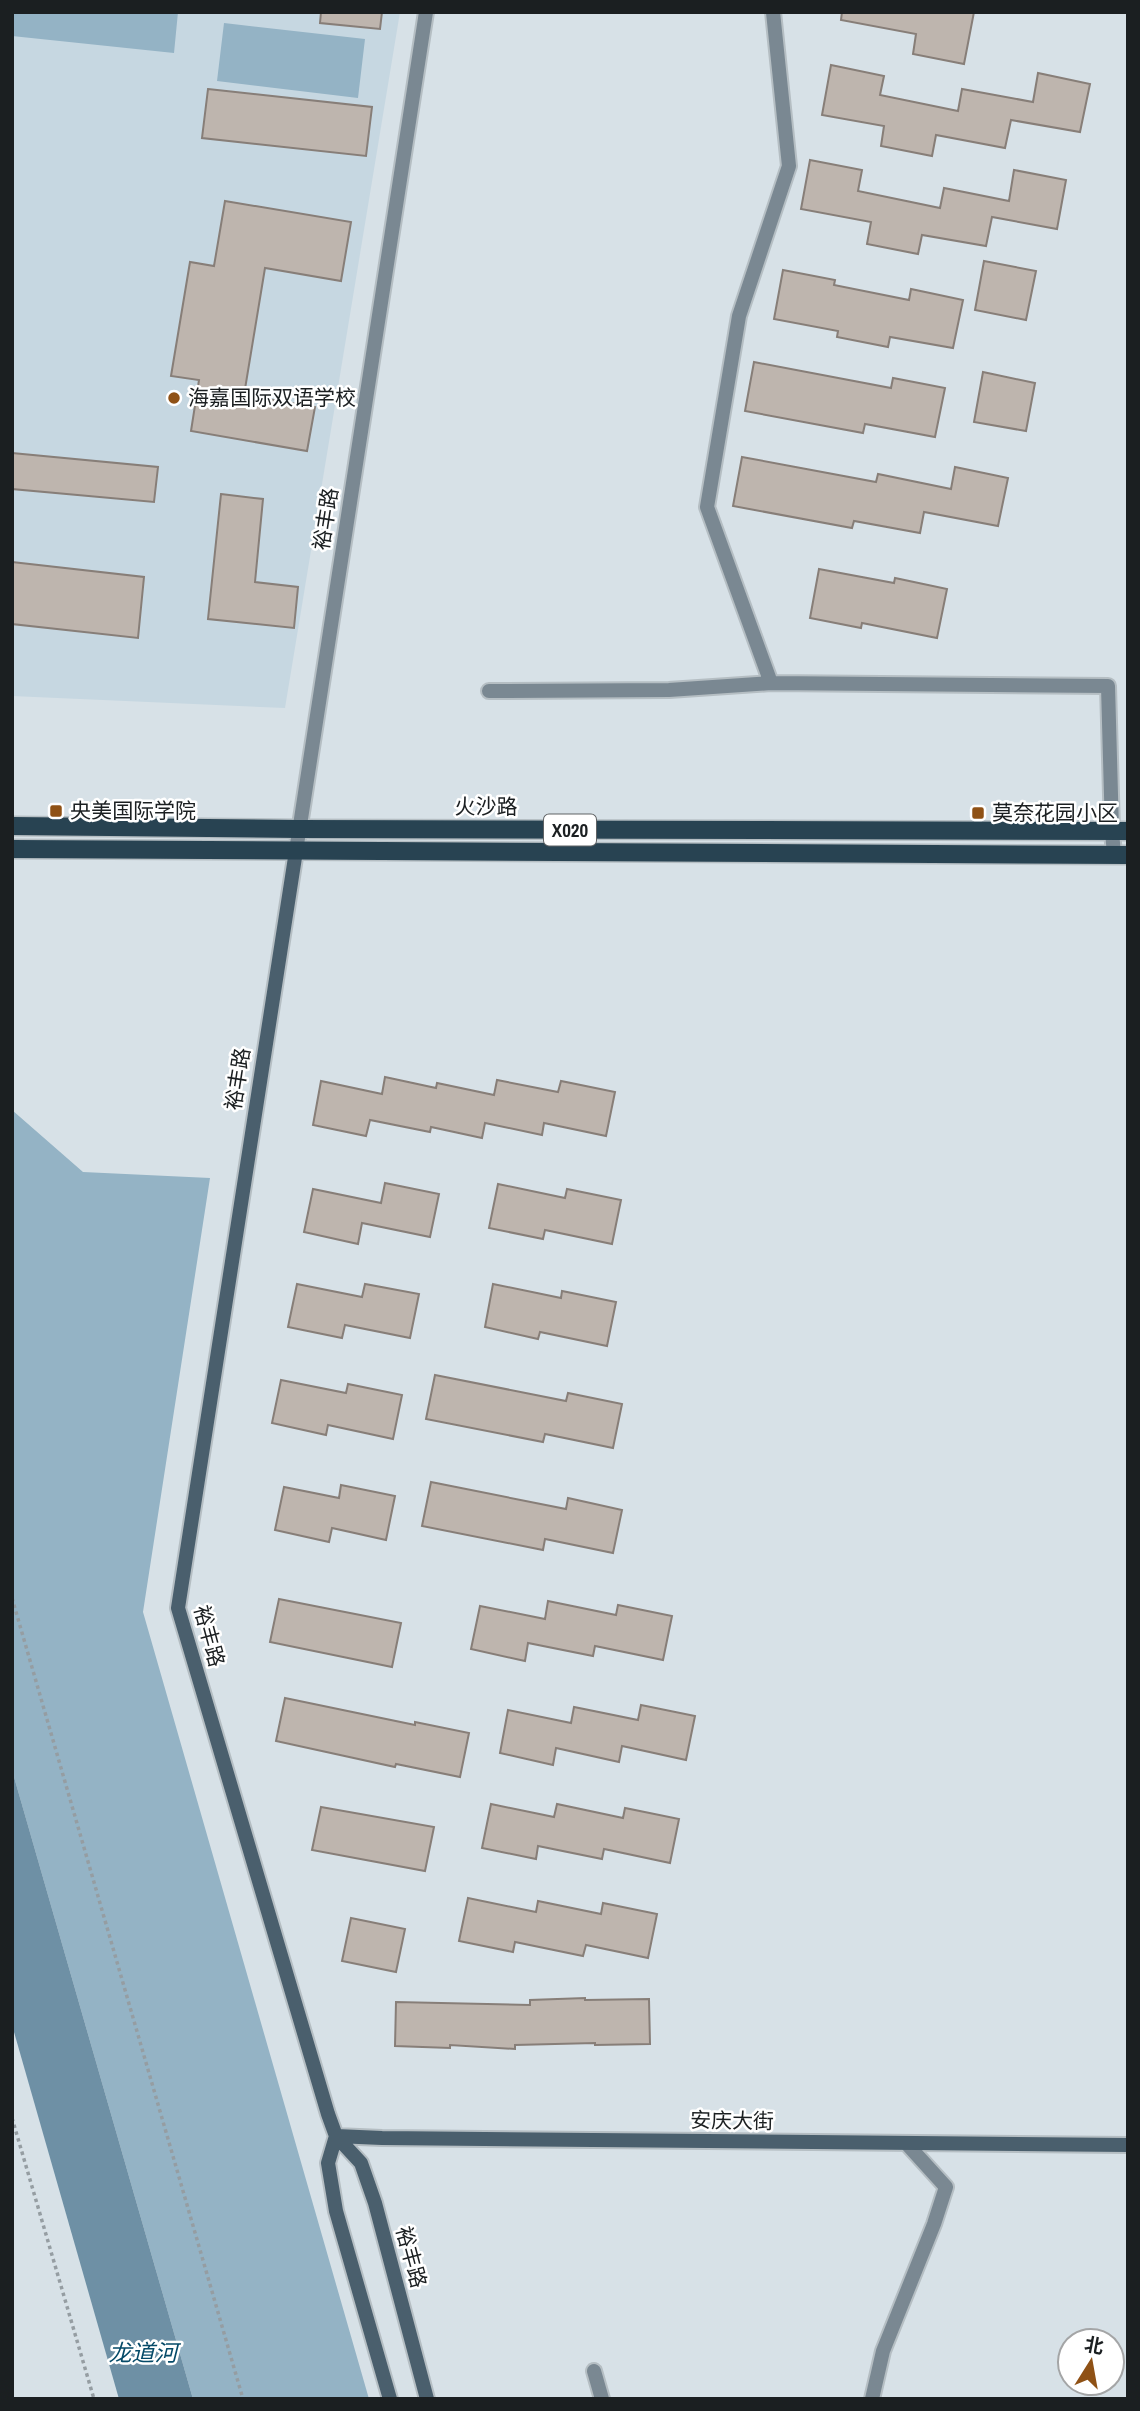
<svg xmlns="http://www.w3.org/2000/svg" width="1140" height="2411" font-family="'Archivo Narrow','Noto Sans SC',sans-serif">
  <rect width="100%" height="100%" fill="#d7e1e7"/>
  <path fill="#c6d7e1" d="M12 12H400L285 708 12 696Z"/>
  <path fill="#94b3c5" d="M12 12H178L174 53 12 36Z
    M224 23 365 39 358 98 217 81Z
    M12 1110 83 1172 210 1178 143 1612 369 2399H193L12 1770Z"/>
  <path fill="#6e90a5" d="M12 1770 193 2399H119L12 2025Z"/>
  <path fill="#beb5ae" stroke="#877e78" stroke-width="2" d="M321 12H382L380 29 320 23Z
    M842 12H974L964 64 913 54 916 34 841 20Z
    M831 65 884 76 880 95 958 111 962 89 1033 102 1038 73 1090 84 1080 132 1011 120 1005 148 936 135 932 156 881 146 884 126 822 115Z
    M208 89 372 107 366 156 202 138Z
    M810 160 862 170 858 191 940 208 944 188 1009 201 1014 170 1066 180 1057 229 992 217 986 246 922 235 918 254 867 244 871 222 801 209Z
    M225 201 351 222 341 281 265 268 244 395 315 407 307 451 191 431 199 380 171 376 190 262 214 266Z
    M984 261 1036 271 1026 320 975 310Z
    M783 270 835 280 834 285 909 300 911 289 963 300 953 348 890 337 888 347 837 337 838 331 774 319Z
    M754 362 891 388 893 378 945 388 935 437 865 424 863 433 745 411Z
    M983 372 1035 383 1026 431 974 422Z
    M12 453 158 467 154 502 12 489Z
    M742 457 876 482 878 474 951 489 955 467 1008 478 998 526 924 512 920 533 854 521 852 528 733 506Z
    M221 494 263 499 255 582 298 587 294 628 208 619Z
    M12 562 144 577 138 638 12 624Z
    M819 569 894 583 895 578 947 589 937 638 862 623 861 628 810 618Z
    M385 1077 436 1088 437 1083 494 1095 497 1080 558 1092 561 1081 615 1092 606 1136 544 1123 542 1135 485 1123 482 1138 431 1127 430 1132 370 1120 366 1136 313 1125 321 1081 382 1094Z
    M385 1183 439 1194 430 1237 362 1223 358 1244 304 1232 313 1189 381 1203Z
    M498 1184 565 1198 567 1189 621 1200 612 1244 545 1230 543 1239 489 1228Z
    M297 1284 362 1297 365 1284 419 1294 410 1338 345 1325 342 1338 288 1327Z
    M493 1284 561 1298 562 1291 616 1302 607 1346 540 1332 538 1339 485 1327Z
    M435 1375 566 1401 568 1393 622 1404 613 1448 545 1434 543 1442 426 1419Z
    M281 1380 346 1393 348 1384 402 1395 393 1439 328 1425 326 1435 272 1423Z
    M431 1482 566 1509 568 1498 622 1510 613 1553 545 1539 543 1550 422 1526Z
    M341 1485 395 1496 386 1540 332 1528 329 1542 275 1530 284 1487 339 1498Z
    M279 1599 401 1623 392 1667 270 1642Z
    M548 1601 616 1615 618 1605 672 1616 663 1660 595 1646 593 1656 528 1643 525 1661 471 1649 480 1606 545 1619Z
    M285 1698 415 1725V1722L469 1733 460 1777 396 1764 395 1767 276 1741Z
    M641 1705 695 1716 686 1760 622 1746 619 1762 556 1748 553 1765 500 1753 508 1710 571 1723 574 1707 638 1720Z
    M491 1804 554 1817 557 1804 623 1818 625 1808 679 1819 670 1863 604 1849 602 1859 538 1846 536 1859 482 1848Z
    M321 1807 434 1827 425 1871 312 1850Z
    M468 1898 536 1912 538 1901 601 1914 603 1903 657 1914 648 1958 586 1945 583 1956 515 1942 513 1952 459 1941Z
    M351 1918 405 1929 396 1972 342 1961Z
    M585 1998V2000L649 1999 650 2044 595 2045V2043L515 2045V2049L450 2045V2048L395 2046 396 2002 530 2005V2000Z"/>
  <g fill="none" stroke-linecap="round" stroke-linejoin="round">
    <g stroke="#b5bec3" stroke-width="18">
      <path id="street" d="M773 12 789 166 739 316 707 507 771 683 1108 686 1112 831 1114 855
        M489 691 669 690 771 683
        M296 851 426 12
        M594 2371 602 2399
        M872 2399 883 2351 934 2224 946 2187 907 2144"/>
    </g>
    <g stroke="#b5bec3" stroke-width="18">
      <path id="secondary" d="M296 851 178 1608 328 2114 336 2136 361 2163 375 2203 427 2399
        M336 2136 382 2138 1128 2145
        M336 2136 328 2163 336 2211 390 2399"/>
    </g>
    <g stroke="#b5bec3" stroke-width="21">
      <path id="primary" d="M12 826 298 829 1128 831
        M12 849 1128 855"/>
    </g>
    <path stroke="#959da2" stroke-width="3.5" stroke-dasharray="3.5 3.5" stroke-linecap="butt" d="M12 1598 243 2399
      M12 2118 94 2399"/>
    <use href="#street" stroke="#7a8892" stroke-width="14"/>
    <use href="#secondary" stroke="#4a5f6d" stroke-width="14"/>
    <use href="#primary" stroke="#284352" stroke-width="18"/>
  </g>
  <g fill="#8f5115" stroke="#fff" stroke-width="2.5">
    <circle cx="174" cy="398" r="7"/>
    <rect x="49" y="804" width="14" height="14" rx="3.5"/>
    <rect x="971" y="806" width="14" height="14" rx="3.5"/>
  </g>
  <g text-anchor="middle" stroke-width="5" stroke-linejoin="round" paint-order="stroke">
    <rect fill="#fff" stroke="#5f6264" stroke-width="2" x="544" y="814.5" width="52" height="31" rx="5"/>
    <g font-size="19" font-weight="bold" fill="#1b1f21">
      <text x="570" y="837">X020</text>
    </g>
    <g font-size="21" fill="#1b1f21" stroke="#fff" text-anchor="start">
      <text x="188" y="405">海嘉国际双语学校</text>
      <text x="70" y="818">央美国际学院</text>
      <text x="992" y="820">莫奈花园小区</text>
    </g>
    <g font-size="21" fill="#1b1f21" stroke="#fff">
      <text transform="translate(326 519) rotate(-81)" y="7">裕丰路</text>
      <text x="486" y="814">火沙路</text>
      <text transform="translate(238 1079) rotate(-81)" y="7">裕丰路</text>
      <text transform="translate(209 1636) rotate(75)" y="7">裕丰路</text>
      <text transform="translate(732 2121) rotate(1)" y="7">安庆大街</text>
      <text transform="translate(411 2257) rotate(75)" y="7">裕丰路</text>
    </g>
    <g font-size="23" font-style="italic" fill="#054a68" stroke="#fff">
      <text x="143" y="2361">龙道河</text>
    </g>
  </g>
  <rect width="1140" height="2411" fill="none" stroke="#1b1f21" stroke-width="28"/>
  <g transform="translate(1091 2362) rotate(11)"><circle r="33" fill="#ffffff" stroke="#a4a5a6" stroke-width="2"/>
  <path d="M0-5L12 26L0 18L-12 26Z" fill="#8f5115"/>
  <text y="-10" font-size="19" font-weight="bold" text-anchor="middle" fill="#1b1f21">北</text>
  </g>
</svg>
